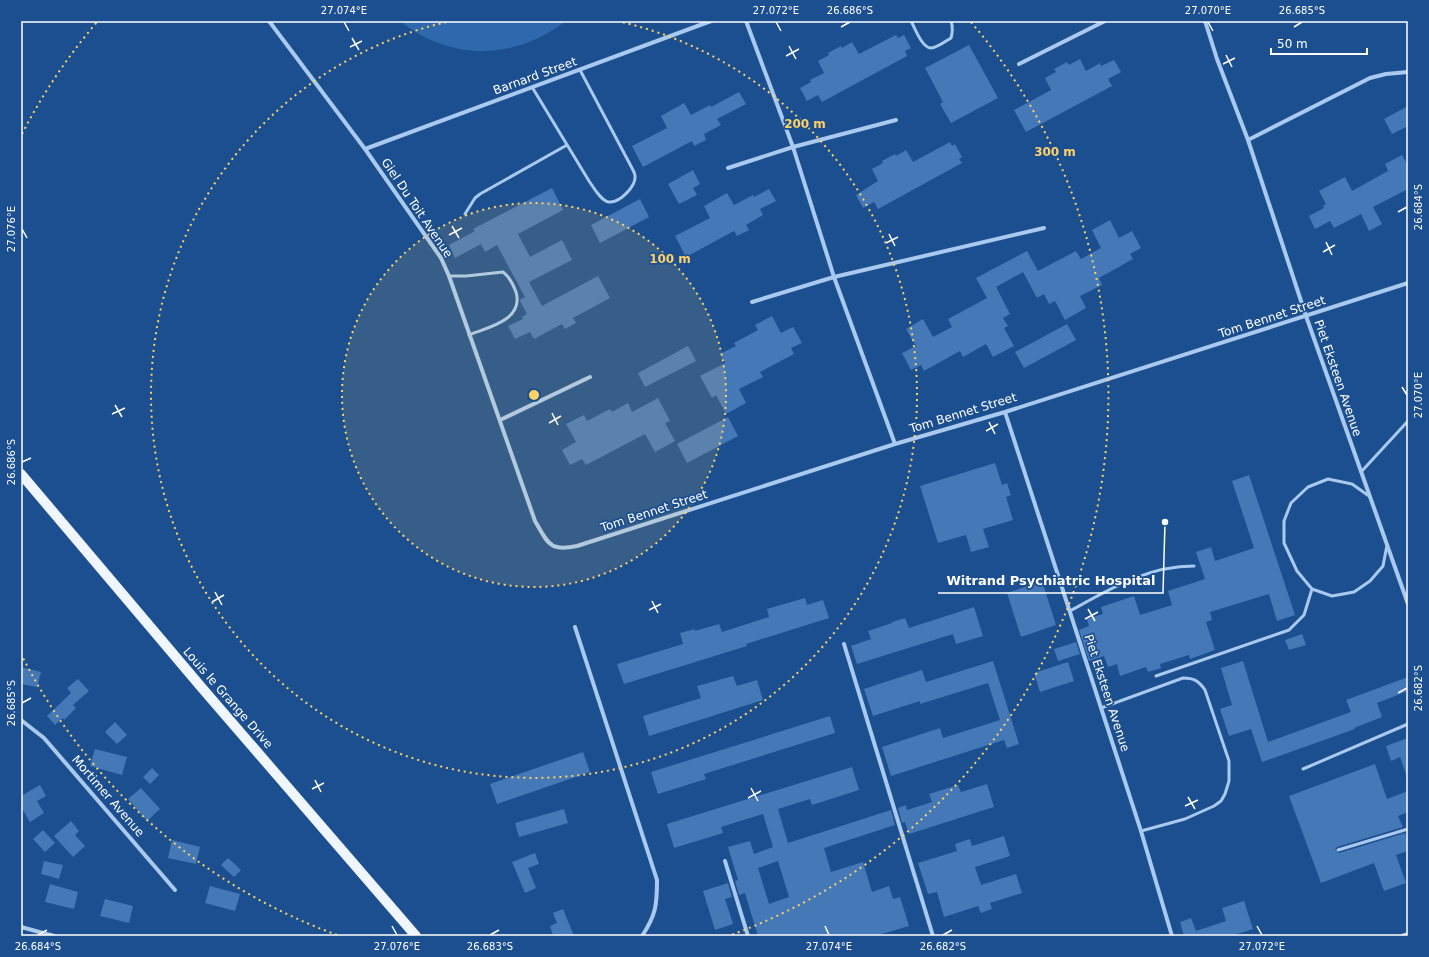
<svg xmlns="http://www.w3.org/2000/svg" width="1429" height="957" font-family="'DejaVu Sans',sans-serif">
  <rect width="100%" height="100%" fill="#1b4f8f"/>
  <path fill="#2e69ad" d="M400 21H566C515 60 451 62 400 21Z"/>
  <path fill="#4478b7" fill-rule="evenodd" d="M896 35 898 38 904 35 911 48 905 51 907 56 822 102 818 95 807 101 800 88 811 82 810 80 824 73 818 61 829 55 828 53 841 46 842 48 852 42 859 54Z
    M969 45 998 98 951 123 940 104 943 102 925 68Z
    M1080 59 1086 71 1100 63 1101 66 1114 60 1121 72 1108 79 1112 86 1026 132 1014 110 1051 90 1045 78 1056 72 1054 69 1067 62 1069 65Z
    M739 92 746 104 717 119 721 125 704 134 706 140 694 146 692 141 643 167 632 146 667 128 661 116 684 103 691 115 710 105 711 107Z
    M1408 106V126L1392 134 1384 119Z
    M950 142 952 146 955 144 962 157 959 159 962 163 878 209 874 202 863 208 856 195 878 181 872 169 883 163 882 161 895 154 896 156 906 150 913 162Z
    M1402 155 1408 166V189L1373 207 1382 224 1369 231 1361 214 1334 228 1330 221 1315 229 1309 216 1324 208 1323 206 1326 204 1319 191 1345 177 1352 191 1388 171 1385 164Z
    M693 170 700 184 693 188 697 195 679 204 668 184Z
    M552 188 563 210 518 234 530 257 562 240 572 260 529 282 542 306 598 276 610 298 573 318 576 323 565 329 562 324 534 339 530 332 515 339 508 326 523 319 522 317 527 314 520 301V300L525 297 497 245 485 252 481 244 455 258 449 245 475 231 473 229Z
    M769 189 776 201 760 209 763 215 746 225 749 230 737 236 734 231 686 257 675 236 710 218 704 206 727 193 734 205 753 195 754 197Z
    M640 199 649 217 600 243 591 225Z
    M1110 220 1119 238 1132 231 1141 248 1130 254 1133 259 1099 278 1102 285 1080 296 1086 308 1065 320 1055 301 1049 304 1044 294 1037 298 1023 272 996 287 1010 314 1003 318 1008 326 1004 328 1014 346 993 357 986 344 963 357 960 351 924 371 921 365 911 370 902 353 916 346 906 329 923 319 933 337 952 327 948 319 987 298 976 278 1027 251 1038 271 1076 251 1081 259 1101 248 1092 230Z
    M772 316 781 333 793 327 802 343 791 348 794 354 760 372 763 377 739 389 746 403 726 414 716 395 712 398 700 376 725 363 720 354 736 346 734 343 758 330 755 325Z
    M1067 324 1076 340 1024 368 1015 352Z
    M688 346 696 361 645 387 638 373Z
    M658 398 670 421 665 423 675 441 655 452 645 434 586 465 582 459 570 465 562 450 576 442 566 424 584 415 587 421 610 409 612 412 628 403 632 412Z
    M728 417 738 436 687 463 677 444Z
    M995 463 1002 485 1007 483 1011 495 1006 497 1013 520 983 529 989 547 971 552 966 535 938 543 920 486Z
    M1249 475 1295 615 1277 621 1269 594 1210 612 1212 620 1206 622 1215 650 1190 659 1189 655 1160 664 1161 668 1148 672 1146 667 1120 676 1117 664 1108 667 1104 656 1089 661 1079 630 1089 626 1087 619 1103 614 1101 607 1134 596 1140 615 1172 605 1168 591 1205 579 1196 552 1211 547 1215 561 1254 548 1232 481Z
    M1042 581 1056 625 1021 637 1007 593Z
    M805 598 807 605 823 600 829 618 746 644 747 646 624 684 617 664 683 644 680 633 695 629V631L719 624 722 632 769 617 767 609Z
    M974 607 983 636 956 644 953 634 857 664 851 646 871 639 868 631 892 623V622L905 618 909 628Z
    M1302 634 1306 645 1289 650 1285 640Z
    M1076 642 1080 654 1058 661 1054 649Z
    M993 661 1019 744 1007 748 1004 740 891 776 882 747 940 728 943 738 1000 720 988 683 920 704V701L873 716 864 689 922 670 926 682Z
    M1243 661 1268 742 1351 712 1346 700 1408 677V691L1377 703 1382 717 1354 728 1355 729 1262 762 1251 729 1229 736 1220 709 1232 705 1221 668Z
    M1068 662 1074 681 1040 692 1034 673Z
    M21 667 41 672 37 687 21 684Z
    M733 676 737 686 757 680 763 700 649 736 643 716 701 698 697 686Z
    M78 679 89 691 73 705 76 708 64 720 63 718 55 725 47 716 71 693 67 688Z
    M830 716 835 733 704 774 706 779 658 794 651 772Z
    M115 722 127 735 117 744 105 732Z
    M1408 738V777H1407L1400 757 1391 761 1386 746Z
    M95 749 127 757 122 775 90 766Z
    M583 752 590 772 497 804 490 784Z
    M1375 764 1387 799 1408 791V812L1398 816 1403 827 1337 847 1335 850 1339 853 1405 833 1408 841V851L1396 855 1406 883 1384 891 1374 863 1321 883 1289 796Z
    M852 767 859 790 812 805 810 799 778 809 788 843 891 810 895 825 824 848 831 872 863 862 872 892 889 886 893 899 900 897 909 926 875 936H758L745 893 739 895 735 881 738 880 728 847 750 841 754 854 773 847 763 814 721 827 723 833 674 848 667 824ZM778 861 789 897 769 904 758 868Z
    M152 768 159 775 150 784 143 777Z
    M987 784 994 807 909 834 905 822 902 823 898 808 906 805 907 810 932 802 929 794 958 785 961 792Z
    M40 785 46 796 37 801 44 813 30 822 21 807V796Z
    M141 788 160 809 147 821 128 799Z
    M564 809 568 823 519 837 515 823Z
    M71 821 79 831 75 835 85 846 73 857 54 836Z
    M43 830 55 843 45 852 33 839Z
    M1004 836 1010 856 975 867 981 885 1016 874 1022 893 990 903 992 909 981 913 978 906 944 917 937 892 928 894 918 863 957 851 955 844 970 839 972 846Z
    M172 840 200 847 196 864 168 858Z
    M535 853 539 864 528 868 536 888 525 893 512 862Z
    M228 858 241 870 234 877 221 865Z
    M44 861 63 865 59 879 41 874Z
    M728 883 732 897 725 899 733 924 715 930 703 891Z
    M50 884 78 892 74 909 45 902Z
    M210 886 240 894 235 911 205 903Z
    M105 899 133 906 129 923 100 916Z
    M1244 901 1253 929 1231 936H1184L1180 922 1191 918 1196 931 1226 921 1222 908Z
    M563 909 574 936H553L550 926 557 923 553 913Z"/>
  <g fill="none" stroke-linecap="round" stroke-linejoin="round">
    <path stroke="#a9c9ee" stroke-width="3" d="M911 21C915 28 922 48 931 48 937 48 946 41 951 38 953 31 953 27 951 21
      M532 87 589 181C594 188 601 201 609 202 620 203 636 186 635 176 635 174 634 172 633 170L580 70
      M465 214 475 198 480 194 567 145
      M449 276H466L503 272C510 277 513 284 516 292 524 320 489 327 469 335
      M1361 472 1408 421
      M1369 496 1352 484 1328 479 1308 487 1291 503 1284 521V543L1297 571 1312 589 1332 596 1354 592 1370 581 1383 566 1387 545
      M1070 611C1110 589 1147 566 1194 566
      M1156 676 1289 630 1304 615 1312 589
      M1101 708 1183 678C1194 678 1199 681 1205 690L1229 761V781L1225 794 1221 801 1214 806 1185 819 1141 831
      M1303 769 1408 724
      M1338 850 1408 829"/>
    <path stroke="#a9c9ee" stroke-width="4" d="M269 21 365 149 441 258 449 276 535 521C548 543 549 552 577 546L895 444 1005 412 1408 283
      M746 21 793 147 834 277 895 444
      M1205 21 1217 59 1248 140 1306 316 1408 604
      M1019 64 1105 21
      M1248 140 1370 78 1386 74 1408 72
      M365 149 711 21
      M728 168 793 147 896 120
      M752 302 834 277 1044 228
      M1005 412 1141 831 1172 936
      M500 420 590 377
      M575 627 657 880C657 905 656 915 642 936
      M844 644 933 936
      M21 720 44 738 175 890
      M725 861 748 936
      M21 927 54 936
      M1402 936 1408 934"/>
    <path stroke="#f0f6ff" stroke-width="10" d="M21 474 202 688 416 936"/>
  </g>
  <path fill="none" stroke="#fff" stroke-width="1.5" d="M344 22 349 31M776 22 781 31M1208 22 1213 31M841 27 850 22M1294 27 1302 22M352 38 359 50M789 46 796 59M350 47 362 41M1226 55 1232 67M786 56 799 49M1223 64 1235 58M1398 212 1407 207M452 226 459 238M22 229 27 238M889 234 895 246M449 235 462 228M1326 242 1332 255M886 243 898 237M1323 252 1335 245M1402 387 1407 395M115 405 122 417M552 413 558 425M112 414 125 408M989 422 995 434M549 423 561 416M986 431 998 424M22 462 31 458M215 592 222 605M652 601 658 613M212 602 224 595M1088 609 1095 621M649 610 661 604M1085 619 1098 612M1398 693 1407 688M22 703 31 698M315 780 321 792M751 788 758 801M312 789 324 783M1188 797 1195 809M748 798 761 791M1185 806 1198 800M392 926 397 935M825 926 829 935M1257 926 1262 935M38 935 47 930M490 935 499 930M943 935 952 930"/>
  <circle cx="534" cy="395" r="192" fill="#ffd166" fill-opacity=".12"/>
  <g fill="none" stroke="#ffd166" stroke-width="2" stroke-dasharray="2 4">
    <circle cx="534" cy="395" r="192"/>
    <path d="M617 21A383 383 0 1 1 451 21"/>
    <path d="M337 935A575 575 0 0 1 22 656M22 134A575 575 0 0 1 97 22M971 22A575 575 0 0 1 731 935"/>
  </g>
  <g text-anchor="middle" stroke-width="3.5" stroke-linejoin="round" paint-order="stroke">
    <g font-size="12" fill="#fff" stroke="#1b4f8f">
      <text transform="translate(535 76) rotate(-20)" y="4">Barnard Street</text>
      <text transform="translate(417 208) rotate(56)" y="4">Giel Du Toit Avenue</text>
      <text transform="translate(1272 317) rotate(-18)" y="4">Tom Bennet Street</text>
      <text transform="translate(1338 378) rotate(71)" y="4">Piet Eksteen Avenue</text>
      <text transform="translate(963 413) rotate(-17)" y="4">Tom Bennet Street</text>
      <text transform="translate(654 511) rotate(-18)" y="4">Tom Bennet Street</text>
      <text transform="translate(1107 693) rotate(72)" y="4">Piet Eksteen Avenue</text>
      <text transform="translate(228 698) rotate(49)" y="4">Louis le Grange Drive</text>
      <text transform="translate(108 796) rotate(49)" y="4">Mortimer Avenue</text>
    </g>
  </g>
  <circle cx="534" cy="395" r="6" fill="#ffd166" stroke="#1b4f8f" stroke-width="2"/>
  <g font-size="12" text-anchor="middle" font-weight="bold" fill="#ffd166" stroke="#1b4f8f" stroke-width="3.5" stroke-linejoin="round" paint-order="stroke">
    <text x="805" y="128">200 m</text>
    <text x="1055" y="156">300 m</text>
    <text x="670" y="263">100 m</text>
  </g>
  <path fill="none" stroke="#fff" stroke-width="1.5" d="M1165 522L1163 593H938"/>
  <circle fill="#fff" stroke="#1b4f8f" stroke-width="1.5" cx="1165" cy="522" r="4"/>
  <g font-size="13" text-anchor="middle" font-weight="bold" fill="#fff" stroke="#1b4f8f" stroke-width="3.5" stroke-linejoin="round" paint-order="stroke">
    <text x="1051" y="585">Witrand Psychiatric Hospital</text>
  </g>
  <rect width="1429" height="957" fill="none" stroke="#1b4f8f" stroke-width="44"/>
  <path d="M1271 48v6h96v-6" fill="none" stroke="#ffffff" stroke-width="2"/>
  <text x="1277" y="48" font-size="12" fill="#ffffff" stroke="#1b4f8f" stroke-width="3" paint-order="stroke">50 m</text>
  <rect x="22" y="22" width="1385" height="913" fill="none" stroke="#fff" stroke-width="1.5"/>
  <g font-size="10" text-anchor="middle" fill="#fff">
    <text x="344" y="14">27.074°E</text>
    <text x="776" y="14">27.072°E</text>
    <text x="850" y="14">26.686°S</text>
    <text x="1208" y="14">27.070°E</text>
    <text x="1302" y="14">26.685°S</text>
    <text transform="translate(1418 207) rotate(-90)" y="4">26.684°S</text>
    <text transform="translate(11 229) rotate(-90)" y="4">27.076°E</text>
    <text transform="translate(1418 395) rotate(-90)" y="4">27.070°E</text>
    <text transform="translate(11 462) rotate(-90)" y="4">26.686°S</text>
    <text transform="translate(1418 688) rotate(-90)" y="4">26.682°S</text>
    <text transform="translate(11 703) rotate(-90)" y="4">26.685°S</text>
    <text x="38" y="950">26.684°S</text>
    <text x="397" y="950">27.076°E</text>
    <text x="490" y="950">26.683°S</text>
    <text x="829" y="950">27.074°E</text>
    <text x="943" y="950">26.682°S</text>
    <text x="1262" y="950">27.072°E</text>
  </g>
</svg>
